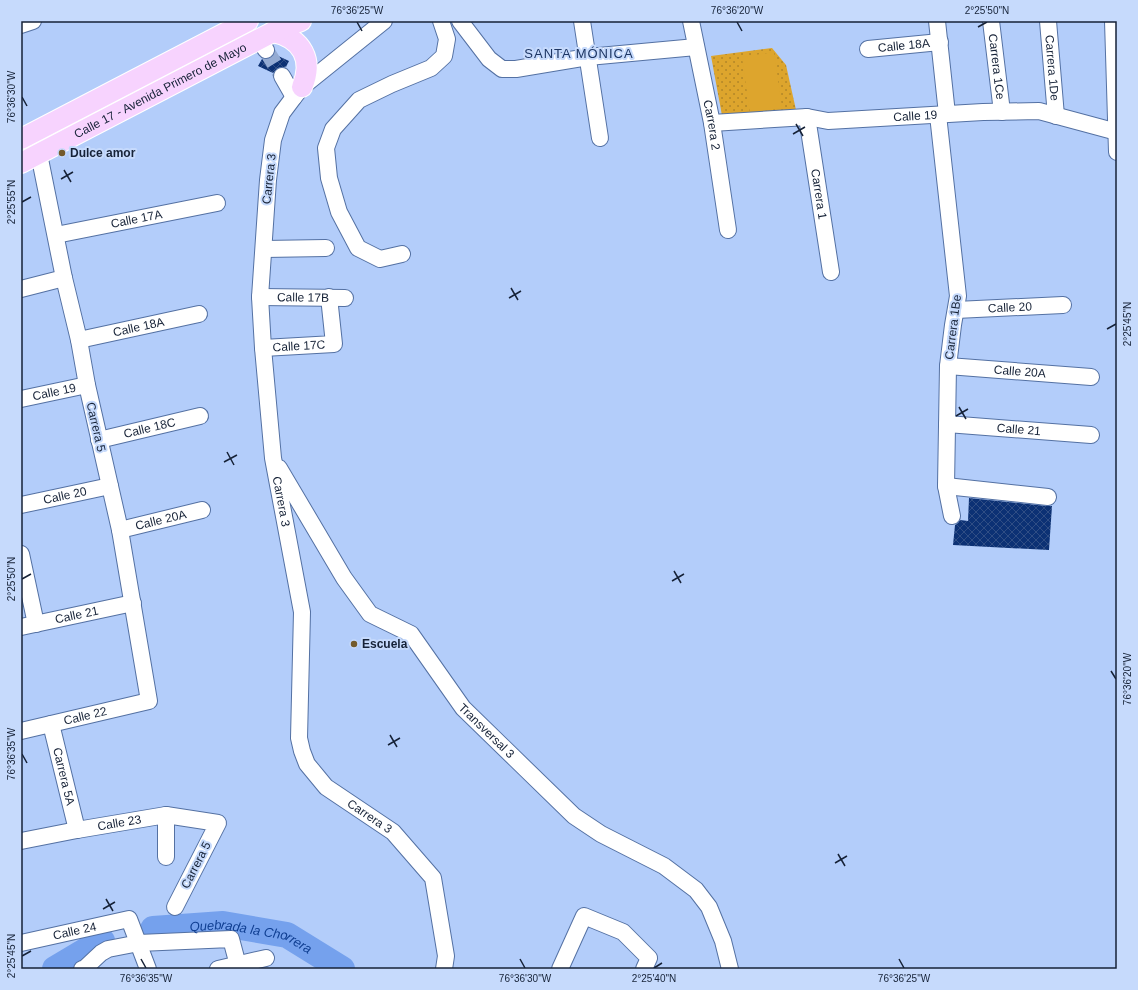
<svg xmlns="http://www.w3.org/2000/svg" width="1138" height="990" font-family="Helvetica,sans-serif">
  <defs>
    <pattern id="grass-dots" width="8" height="8" patternUnits="userSpaceOnUse"><rect width="8" height="8" fill="#dda52d"/><path d="M2 2h.1M6 6h.1" fill="none" stroke="#b28627" stroke-width="1.8" stroke-linecap="round"/></pattern>
    <pattern id="building-cross-hatch" width="8" height="8" patternUnits="userSpaceOnUse"><rect width="8" height="8" fill="#0c3174"/><path d="M0 0l8 8M0 8l8-8" fill="none" stroke="#2f4d84"/></pattern>
  </defs>
  <rect width="100%" height="100%" fill="#b3cdfa"/>
  <path fill="url(#grass-dots)" d="M772 48 786 65 796 110 723 121 711 56Z"/>
  <path fill="#dda52d" d="M774 52 782 108 750 113 742 57Z"/>
  <g fill="none" stroke-linecap="round" stroke-linejoin="round">
    <g stroke="#75a1ed" stroke-width="26">
      <path id="s1" d="M153 929 223 924 287 935 342 969"/>
      <path d="M55 969 102 941"/>
    </g>
  </g>
  <path fill="url(#building-cross-hatch)" d="M274 54 289 61 286 67H282L278 68 273 73 258 66 262 59H267L272 58Z
    M969 498 1047 506H1052L1049 550 953 545 955 525 958 523 960 520 968 521Z"/>
  <g fill="none" stroke-linecap="round" stroke-linejoin="round">
    <path stroke="#94abd3" stroke-width="16" stroke-dasharray="16 8" stroke-linecap="butt" d="M266 50 282 76"/>
    <g stroke="#5471a3" stroke-width="18">
      <g id="minor">
        <path id="s2" d="M384 21 302 87 294 97 282 113 273 140 268 180 260 297 263 348 273 458 302 612 299 738 302 751 307 764 326 787 393 832 433 878 446 956 444 969"/>
        <path d="M460 21 489 59 502 69H516L588 57 696 47"/>
        <path d="M582 21 600 138"/>
        <path id="s3" d="M691 21 712 123 728 230"/>
        <path d="M937 21 947 114"/>
        <path id="s4" d="M991 21 1002 112"/>
        <path id="s5" d="M1048 21 1056 116"/>
        <path d="M1113 21 1117 152"/>
        <path d="M21 25 33 21"/>
        <path d="M259 40 266 50"/>
        <path id="s6" d="M868 49 940 42"/>
        <path d="M282 76 294 97"/>
        <path d="M938 115 958 296 953 325 948 366 946 486 952 516"/>
        <path id="s7" d="M807 117 831 272"/>
        <path id="s8" d="M712 123 807 117 828 121 983 112 1039 111 1117 132"/>
        <path id="s9" d="M56 235 217 203"/>
        <path d="M264 249 326 248"/>
        <path d="M402 254 380 259 358 248 339 212 329 178 326 148 333 129 359 100 392 84 431 68 444 56 447 39 441 21"/>
        <path d="M21 289 64 278"/>
        <path id="s10" d="M260 297 345 298"/>
        <path id="s11" d="M956 310 1063 305"/>
        <path id="s12" d="M79 340 199 314"/>
        <path id="s13" d="M263 348 334 344 329 297"/>
        <path id="s14" d="M948 366 1091 377"/>
        <path id="s15" d="M21 399 87 385"/>
        <path id="s16" d="M947 424 1091 435"/>
        <path id="s17" d="M99 440 200 416"/>
        <path id="s18" d="M279 468 344 578 370 614 411 634 463 708 574 816 601 834 664 866 696 890 709 907 723 941 730 969"/>
        <path d="M946 486 1048 497"/>
        <path id="s19" d="M21 505 110 486"/>
        <path id="s20" d="M120 530 202 510"/>
        <path d="M21 554 36 624"/>
        <path id="s21" d="M21 627 133 603"/>
        <path id="s22" d="M51 724 77 830"/>
        <path id="s23" d="M21 731 149 701 120 530 87 385 79 340 64 278 39 154"/>
        <path id="s24" d="M21 841 77 830 166 815 218 823 175 907"/>
        <path d="M166 857V815"/>
        <path id="s25" d="M21 943 129 919 148 969"/>
        <path d="M82 969 85 968 101 953 108 949 139 943 231 939 239 969"/>
        <path d="M218 969 266 958"/>
        <path d="M560 969 584 916 623 932 649 958 644 969"/>
      </g>
    </g>
    <g stroke="#fff" stroke-width="22">
      <g id="major">
        <path d="M273 32C302 38 314 60 302 87"/>
        <path d="M21 139 248 21"/>
        <path id="s26" d="M21 163 273 32 301 21"/>
      </g>
    </g>
    <use href="#minor" stroke="#fff" stroke-width="16"/>
    <use href="#major" stroke="#f7d3fe" stroke-width="20"/>
  </g>
  <path fill="none" stroke="#162237" stroke-width="1.5" d="M357 22 362 31M737 22 742 31M978 27 987 22M22 97 27 106M796 124 803 136M793 134 805 127M64 170 71 182M61 179 73 172M22 202 31 197M511 288 518 300M509 298 521 291M1107 329 1116 324M959 407 966 419M956 416 968 409M227 452 234 465M224 462 237 455M674 571 681 583M22 579 31 574M672 581 684 574M1111 671 1116 679M390 735 397 747M388 745 400 738M22 754 27 763M838 854 845 866M835 863 847 856M106 899 113 911M103 909 115 902M22 956 31 951M141 959 146 968M520 959 525 968M899 959 904 968M654 968 662 963"/>
  <g fill="#735a2b" stroke="#c6dafc" stroke-width="1.5">
    <circle cx="62" cy="153" r="4"/>
    <circle cx="354" cy="644" r="4"/>
  </g>
  <g text-anchor="middle" stroke-width="4" stroke-linejoin="round" paint-order="stroke">
    <g font-size="12" fill="#162237" stroke="#c6dafc">
      <text dy="4" stroke="none"><textPath href="#s6" startOffset="36">Calle 18A</textPath></text>
      <text dy="4" stroke="none"><textPath href="#s4" startOffset="46">Carrera 1Ce</textPath></text>
      <text dy="4" stroke="none"><textPath href="#s5" startOffset="47">Carrera 1De</textPath></text>
      <text dy="4" stroke="none"><textPath href="#s26" startOffset="157">Calle 17 - Avenida Primero de Mayo</textPath></text>
      <text dy="4" stroke="none"><textPath href="#s8" startOffset="204">Calle 19</textPath></text>
      <text dy="4" stroke="none"><textPath href="#s3" startOffset="106">Carrera 2</textPath></text>
      <text transform="translate(269 179) rotate(-84)" y="4">Carrera 3</text>
      <text dy="4" stroke="none"><textPath href="#s7" startOffset="78">Carrera 1</textPath></text>
      <text dy="4" stroke="none"><textPath href="#s9" startOffset="82">Calle 17A</textPath></text>
      <text dy="4" stroke="none"><textPath href="#s10" startOffset="43">Calle 17B</textPath></text>
      <text dy="4" stroke="none"><textPath href="#s11" startOffset="54">Calle 20</textPath></text>
      <text dy="4" stroke="none"><textPath href="#s12" startOffset="61">Calle 18A</textPath></text>
      <text transform="translate(953 327) rotate(-83)" y="4">Carrera 1Be</text>
      <text dy="4" stroke="none"><textPath href="#s13" startOffset="36">Calle 17C</textPath></text>
      <text dy="4" stroke="none"><textPath href="#s14" startOffset="72">Calle 20A</textPath></text>
      <text dy="4" stroke="none"><textPath href="#s15" startOffset="34">Calle 19</textPath></text>
      <text transform="translate(96 427) rotate(77)" y="4">Carrera 5</text>
      <text dy="4" stroke="none"><textPath href="#s17" startOffset="52">Calle 18C</textPath></text>
      <text dy="4" stroke="none"><textPath href="#s16" startOffset="72">Calle 21</textPath></text>
      <text dy="4" stroke="none"><textPath href="#s19" startOffset="45">Calle 20</textPath></text>
      <text dy="4" stroke="none"><textPath href="#s2" startOffset="530">Carrera 3</textPath></text>
      <text dy="4" stroke="none"><textPath href="#s20" startOffset="42">Calle 20A</textPath></text>
      <text dy="4" stroke="none"><textPath href="#s21" startOffset="57">Calle 21</textPath></text>
      <text dy="4" stroke="none"><textPath href="#s23" startOffset="66">Calle 22</textPath></text>
      <text dy="4" stroke="none"><textPath href="#s18" startOffset="341">Transversal 3</textPath></text>
      <text dy="4" stroke="none"><textPath href="#s22" startOffset="54">Carrera 5A</textPath></text>
      <text dy="4" stroke="none"><textPath href="#s2" startOffset="878">Carrera 3</textPath></text>
      <text dy="4" stroke="none"><textPath href="#s24" startOffset="100">Calle 23</textPath></text>
      <text transform="translate(196 865) rotate(-63)" y="4">Carrera 5</text>
      <text dy="4" stroke="none"><textPath href="#s25" startOffset="55">Calle 24</textPath></text>
    </g>
    <g font-size="12" font-weight="bold" fill="#162237" stroke="#c6dafc" text-anchor="start">
      <text x="70" y="157">Dulce amor</text>
      <text x="362" y="648">Escuela</text>
    </g>
    <g font-size="13" letter-spacing="1" fill="#1d3664" stroke="#c6dafc">
      <text x="579" y="58">SANTA MÓNICA</text>
    </g>
    <g font-size="13" font-style="italic" fill="#103f92" stroke="#c6dafc">
      <text dy="5" stroke="none"><textPath href="#s1" startOffset="100">Quebrada la Chorrera</textPath></text>
    </g>
  </g>
  <rect width="1138" height="990" fill="none" stroke="#c6dafc" stroke-width="44"/>
  <rect x="22" y="22" width="1094" height="946" fill="none" stroke="#162237" stroke-width="1.5"/>
  <g font-size="10" text-anchor="middle" fill="#162237">
    <text x="357" y="14">76°36'25"W</text>
    <text x="737" y="14">76°36'20"W</text>
    <text x="987" y="14">2°25'50"N</text>
    <text transform="translate(11 97) rotate(-90)" y="4">76°36'30"W</text>
    <text transform="translate(11 202) rotate(-90)" y="4">2°25'55"N</text>
    <text transform="translate(1127 324) rotate(-90)" y="4">2°25'45"N</text>
    <text transform="translate(11 579) rotate(-90)" y="4">2°25'50"N</text>
    <text transform="translate(1127 679) rotate(-90)" y="4">76°36'20"W</text>
    <text transform="translate(11 754) rotate(-90)" y="4">76°36'35"W</text>
    <text transform="translate(11 956) rotate(-90)" y="4">2°25'45"N</text>
    <text x="146" y="982">76°36'35"W</text>
    <text x="525" y="982">76°36'30"W</text>
    <text x="654" y="982">2°25'40"N</text>
    <text x="904" y="982">76°36'25"W</text>
  </g>
</svg>
